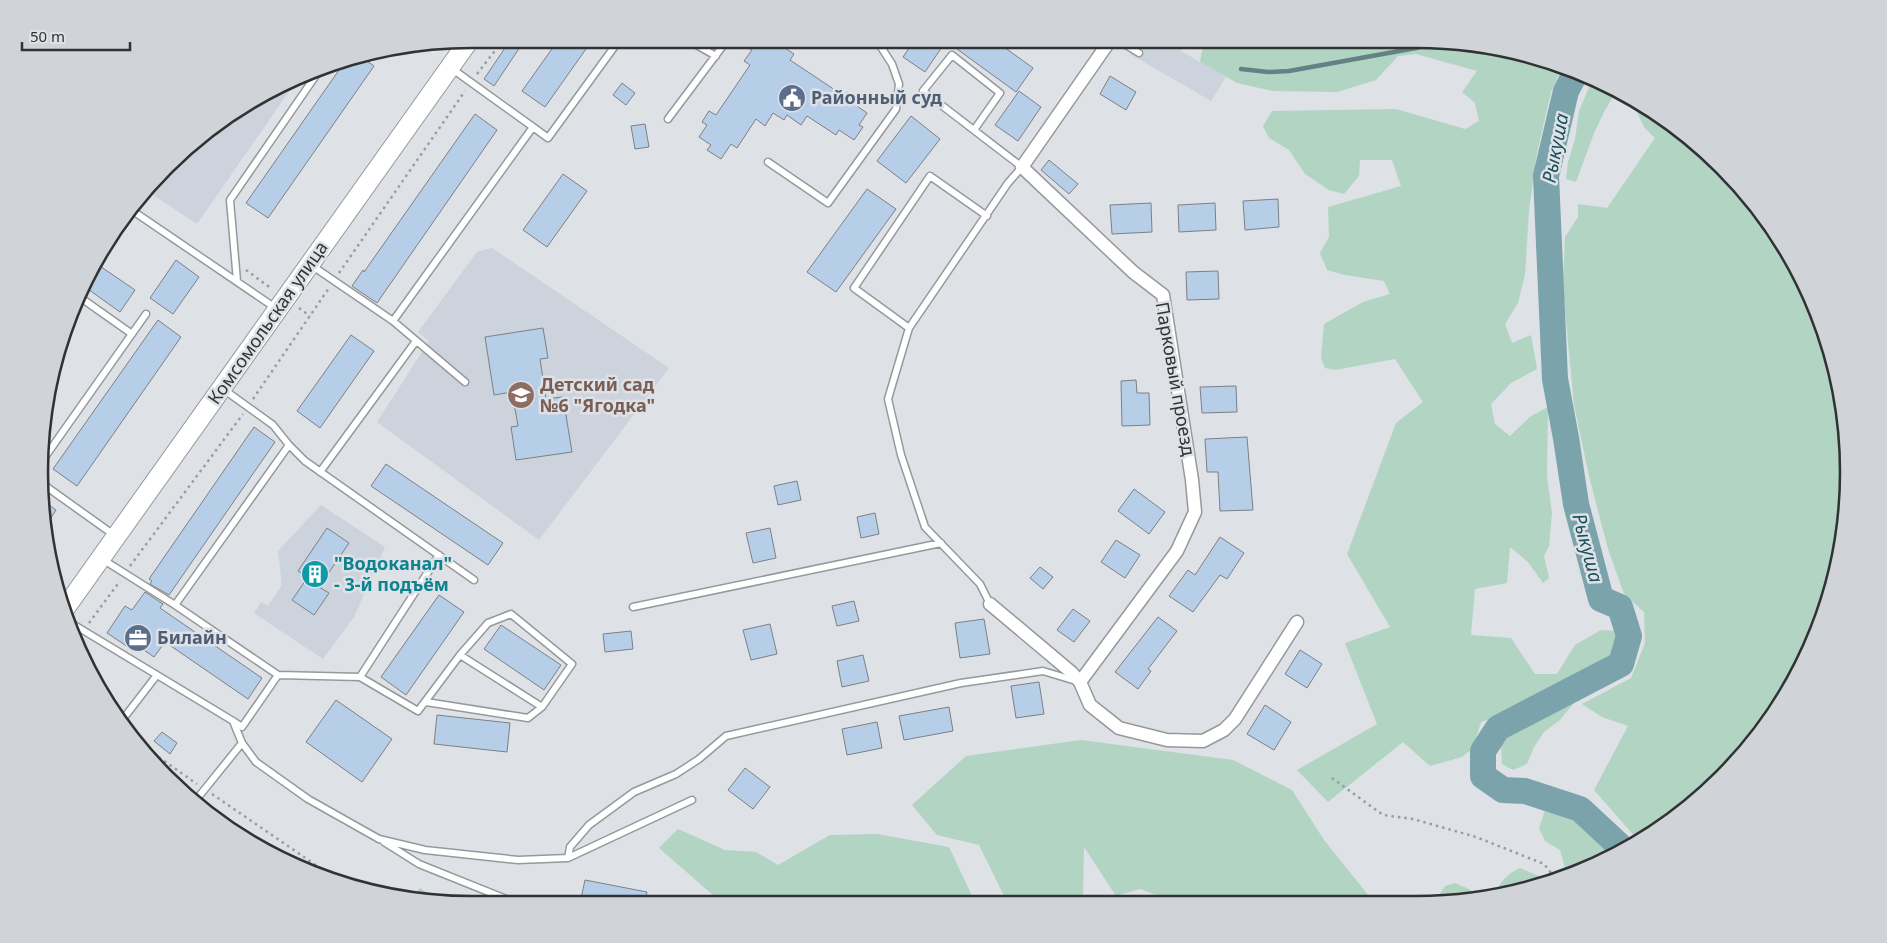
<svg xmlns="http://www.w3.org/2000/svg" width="1887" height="943" font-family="'Noto Sans',sans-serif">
  <rect width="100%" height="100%" fill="#dee1e5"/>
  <path fill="#ccd3dd" d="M1139 39H1188L1181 51 1226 77 1211 101 1130 54Z
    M297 80 197 224 144 189 208 128Z
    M492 248 669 368 539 540 377 422 429 341 418 332 477 252Z
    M321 505 385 547 354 617 323 659 254 613 261 602 268 606 282 585 278 551Z"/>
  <path fill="#b1d4c3" d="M1204 39 1444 40 1527 53 1562 67 1551 92 1537 153 1529 210 1525 274 1518 303 1505 324 1512 343 1531 335 1537 369 1511 383 1491 404 1495 424 1510 436 1531 416 1548 407 1547 476 1552 513 1549 546 1544 556 1549 578 1543 583 1528 562 1510 547 1507 583 1475 589 1471 635 1511 638 1535 674H1557L1575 645 1601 630 1616 631V648L1607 660 1515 711 1481 722 1473 748 1462 757 1430 766 1403 742 1328 802 1297 770 1377 724 1345 643 1390 627 1347 554 1396 423 1423 402 1395 359 1335 370 1325 368 1321 358 1324 324 1363 302 1390 294 1384 281 1345 275 1327 270 1320 253 1329 237 1328 207 1401 186 1392 160H1360L1359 176 1344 194 1329 190 1305 174 1289 150 1269 138 1263 126 1272 111 1396 109 1465 129 1479 121 1475 103 1462 92 1477 71 1416 54 1398 56 1376 80 1337 92 1273 91 1237 83 1200 62Z
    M1593 78 1617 90 1604 112 1594 133 1576 182 1566 179 1568 162 1575 139 1579 111Z
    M1643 106 1679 128 1741 186 1790 255 1825 332 1845 415 1847 500 1834 583 1804 663 1759 735 1679 815 1637 839 1594 790 1628 726 1602 717 1582 704 1631 678 1645 643 1644 612 1624 594 1608 549 1589 476 1574 405 1563 289 1565 237 1578 217V204L1607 208 1655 138 1644 127 1637 112Z
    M1564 701 1573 704 1560 720 1544 732 1534 747 1527 764 1513 770 1502 764 1501 746 1517 726 1549 711Z
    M1081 740 1233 760 1292 790 1324 840 1373 901H1173L1140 889 1116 896 1084 847 1083 896 1072 902H1007L979 845 937 835 912 805 966 756Z
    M1545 810 1562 812 1582 825 1598 842 1613 853 1581 871 1571 874 1565 868 1560 850 1545 841 1539 828Z
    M678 829 725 850 756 852 778 865 830 835 877 834 949 847 975 902 722 903 659 848Z
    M1520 868 1539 876 1542 882 1494 895C1500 882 1507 874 1520 868Z
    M1455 883 1471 890 1470 898 1471 901H1435L1445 886Z
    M420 888 443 903 411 898Z"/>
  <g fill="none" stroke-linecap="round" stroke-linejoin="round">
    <path stroke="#648187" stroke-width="4.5" d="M1241 69 1268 72 1289 71 1416 48 1438 41H1451"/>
    <path stroke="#7ba3ab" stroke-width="26" d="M1576 72 1566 91 1546 176 1555 379 1566 438 1576 504 1601 599 1620 607 1629 636 1621 664 1498 728 1483 751V776L1503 790 1525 791 1580 809 1622 848"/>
  </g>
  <path fill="#b7cee9" stroke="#7d8083" d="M511 39H515L522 44 494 86 484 79Z
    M559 39H593L545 107 522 91Z
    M753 39H759L768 45 772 39H791L785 48 794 54 790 60 844 96 847 92 860 100 857 106 867 113 859 125 863 127 854 140 839 130 836 135 807 116 801 125 787 115 784 120 773 113 765 126 756 119 737 148 731 144 721 159 707 150 711 145 699 137 707 125 702 122 709 111 716 115 750 65 744 61 752 50 748 48Z
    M915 39H993L1033 68 1016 92 946 41 925 72 903 57Z
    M361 57 374 66 268 218 246 203 346 60Z
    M1110 76 1136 92 1126 110 1100 94Z
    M622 83 635 93 626 105 613 95Z
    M1019 91 1041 107 1018 141 995 125Z
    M475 114 497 130 377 303 352 286 363 270 364 272Z
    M911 116 940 139 906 183 877 161Z
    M645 124 649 147 635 149 631 126Z
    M1049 160 1078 184 1069 194 1041 170Z
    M563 174 587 191 547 247 523 230Z
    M867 189 896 209 836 292 807 272Z
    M1278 199 1279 227 1245 230 1243 201Z
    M1151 203 1152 232 1112 234 1110 205Z
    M1215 203 1216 230 1179 232 1178 205Z
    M176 260 199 277 173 314 150 298Z
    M94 262 135 290 120 312 85 287Z
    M1218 271 1219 299 1187 300 1186 272Z
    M158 320 181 337 77 486 53 469Z
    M543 328 548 358 540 359 546 399 563 397 572 452 516 460 511 427 518 426 512 392 494 395 485 337Z
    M351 335 374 351 320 428 297 411Z
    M1136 380 1137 393H1149L1150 425 1122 426 1121 381Z
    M1236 386 1237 412 1202 413 1200 387Z
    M254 427 275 442 169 595 150 584 152 581 149 579Z
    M1247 437 1253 510 1220 511 1218 472H1207L1205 439Z
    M386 464 503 543 488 565 371 486Z
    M797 481 801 500 778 505 774 486Z
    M1134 489 1165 512 1149 534 1118 511Z
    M43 501 56 510 43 530 42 528Z
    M875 513 879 534 861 538 857 517Z
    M327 528 349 543 319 587 329 593 314 615 292 600 308 577 298 571Z
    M770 528 776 558 753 563 746 533Z
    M1220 537 1244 553 1227 579 1220 575 1193 612 1169 596 1188 570 1195 575Z
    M1116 540 1140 555 1125 578 1101 562Z
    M1040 567 1053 577 1043 589 1030 578Z
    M145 592 163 604 160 608 262 678 248 699 165 642 154 657 138 646 134 651 107 633 125 606 132 610Z
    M439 595 464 612 406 695 381 677Z
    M854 601 859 621 837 626 832 606Z
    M1073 609 1090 621 1074 642 1057 630Z
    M1158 617 1177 631 1148 669 1151 671 1138 689 1115 672Z
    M984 619 990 654 960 658 955 623Z
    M770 624 777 654 751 660 743 630Z
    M501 625 561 665 544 690 484 649Z
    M631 631 633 649 605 652 603 634Z
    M1300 650 1322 664 1307 688 1285 674Z
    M863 655 869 681 842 687 837 661Z
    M1039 682 1044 714 1016 718 1011 686Z
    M336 700 392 739 362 782 306 742Z
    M1265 705 1291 722 1274 750 1247 734Z
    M949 707 953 731 904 740 899 716Z
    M437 715 510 723 507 752 434 744Z
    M877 722 882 748 847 755 842 729Z
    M162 732 177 743 170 754 154 741Z
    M745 768 770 787 753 809 728 790Z
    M585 880 647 892 645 903H580Z"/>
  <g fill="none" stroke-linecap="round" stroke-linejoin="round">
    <g stroke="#96999c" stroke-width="9">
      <path id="lane" d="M686 39 716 56
        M871 39 879 44 882 39
        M1116 39 1139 53
        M451 68 533 127
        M668 119 728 39
        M974 130 1000 93 952 55 923 91 1022 167 1008 183 909 328 888 399 901 455 925 527 980 584 990 604
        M768 162 828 203 896 109 899 84 892 64 879 44
        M130 209 277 309
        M311 265 393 321 533 127 548 138 620 39
        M237 281 230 200 321 68
        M81 298 132 334
        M393 321 465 382
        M909 328 854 288 930 176 987 216
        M223 389 273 425 289 445 305 461 474 580
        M45 457 146 314
        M320 472 416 341
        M44 485 114 535
        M102 559 175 605 289 445
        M175 605 278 675 242 727 233 721
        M633 607 941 543
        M71 623 233 721 242 743 256 762 308 799 379 839 425 850 518 860 568 858 692 800
        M460 655 488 623 511 614 572 664 542 707
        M278 675 360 677 439 555
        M360 677 418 711 460 655 542 707 528 718 426 702
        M123 719 157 675
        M196 800 242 743
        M384 842 419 864 516 903
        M568 858 570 847 589 825 634 792 676 774 699 759 726 736 961 683 1043 671 1076 681"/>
    </g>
    <g stroke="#96999c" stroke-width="15">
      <path id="street" d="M1111 39 1022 167 1133 272 1163 295 1192 480 1195 512 1177 551 1080 682 1090 705 1119 728 1167 740 1203 741 1224 730 1235 719 1297 622
        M990 604 1071 672 1080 682"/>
    </g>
    <g stroke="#96999c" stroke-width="21">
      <path id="secondary" d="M66 607 470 39"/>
    </g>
    <path stroke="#9a9c9f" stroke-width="2.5" stroke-dasharray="2.5 4" stroke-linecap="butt" d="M477 74 504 39
      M246 270 272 289
      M339 273 465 91
      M299 308 310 316
      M253 399 329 288
      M130 566 243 414
      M89 623 120 581
      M143 746 197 784
      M1332 778 1383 815 1413 819 1476 837 1544 864 1555 878
      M212 794 342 883"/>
    <use href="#lane" stroke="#fff" stroke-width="6"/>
    <use href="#street" stroke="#fff" stroke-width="12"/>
    <use href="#secondary" stroke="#fff" stroke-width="19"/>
  </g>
  <defs>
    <g id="civic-disc" transform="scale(1.4375)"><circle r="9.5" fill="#5c6f8a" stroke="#dee1e5"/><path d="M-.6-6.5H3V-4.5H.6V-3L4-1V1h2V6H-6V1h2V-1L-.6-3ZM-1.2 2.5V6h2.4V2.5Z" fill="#fff"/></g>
    <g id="school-disc" transform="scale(1.4375)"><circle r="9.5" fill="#8d6e63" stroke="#dee1e5"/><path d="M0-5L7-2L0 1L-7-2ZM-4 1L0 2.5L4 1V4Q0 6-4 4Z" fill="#fff"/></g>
    <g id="building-disc" transform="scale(1.4375)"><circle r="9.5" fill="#0f9aa8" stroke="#dee1e5"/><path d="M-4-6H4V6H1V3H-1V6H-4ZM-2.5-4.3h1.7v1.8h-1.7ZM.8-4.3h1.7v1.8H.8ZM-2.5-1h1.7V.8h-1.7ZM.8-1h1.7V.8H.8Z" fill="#fff"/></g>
    <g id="office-disc" transform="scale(1.4375)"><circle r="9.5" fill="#5c6f8a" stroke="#dee1e5"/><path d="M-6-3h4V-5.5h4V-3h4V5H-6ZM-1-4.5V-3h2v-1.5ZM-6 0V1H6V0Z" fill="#fff"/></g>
  </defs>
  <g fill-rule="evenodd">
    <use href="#civic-disc" x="792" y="98"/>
    <use href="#school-disc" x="521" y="395"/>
    <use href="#building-disc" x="315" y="574"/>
    <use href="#office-disc" x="138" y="638"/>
  </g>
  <g text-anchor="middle" stroke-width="5" stroke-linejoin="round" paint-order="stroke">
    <g font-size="18" font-weight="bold" fill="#4e5e75" stroke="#dee1e5" text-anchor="start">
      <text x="811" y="104">Районный суд</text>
      <text x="157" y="644">Билайн</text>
    </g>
    <g font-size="18" fill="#303233" stroke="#dee1e5">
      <text transform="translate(268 323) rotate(-55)" y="6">Комсомольская улица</text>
      <text transform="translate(1175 379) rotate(80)" y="6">Парковый проезд</text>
    </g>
    <g font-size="18" font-weight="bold" fill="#785e54" stroke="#dee1e5" text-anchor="start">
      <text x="540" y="391">Детский сад<tspan x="540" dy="21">№6 "Ягодка"</tspan></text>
    </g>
    <g font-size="18" font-weight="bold" fill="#0d838f" stroke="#dee1e5" text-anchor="start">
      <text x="334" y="570">"Водоканал"<tspan x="334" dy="21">- 3-й подъём</tspan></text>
    </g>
    <g font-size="19" font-style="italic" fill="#18515c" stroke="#dee1e5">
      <text transform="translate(1555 148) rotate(-79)" y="7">Рыкуша</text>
      <text transform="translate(1588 548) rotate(75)" y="7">Рыкуша</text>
    </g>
  </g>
  <path d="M0 0H1887V943H0ZM472 48H1416A424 424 0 0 1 1840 472V472A424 424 0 0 1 1416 896H472A424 424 0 0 1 48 472V472A424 424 0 0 1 472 48Z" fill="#d0d3d7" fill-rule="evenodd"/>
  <path fill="none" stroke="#303233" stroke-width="2.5" d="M472 48H1416A424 424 0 0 1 1840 472V472A424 424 0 0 1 1416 896H472A424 424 0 0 1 48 472V472A424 424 0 0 1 472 48Z"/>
  <path d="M22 42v8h108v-8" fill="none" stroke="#303233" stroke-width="2.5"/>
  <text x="30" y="42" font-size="15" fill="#303233" stroke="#dee1e5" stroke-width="4" paint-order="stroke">50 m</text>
</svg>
